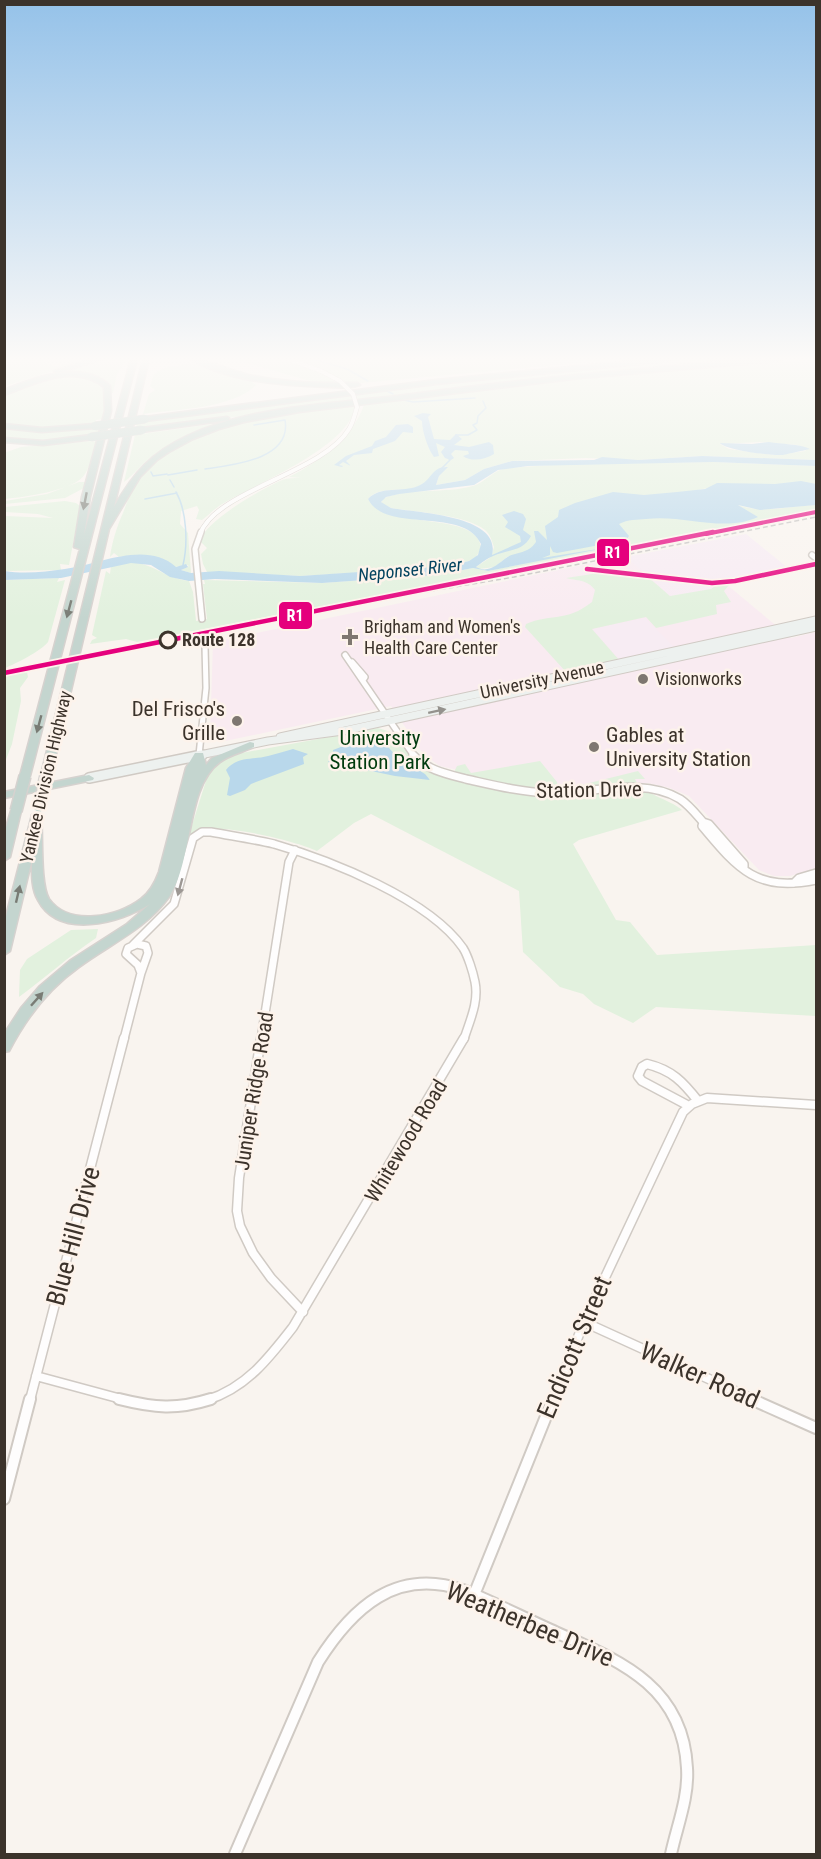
<svg xmlns="http://www.w3.org/2000/svg" width="821" height="1859" font-family="'Roboto Condensed',sans-serif">
  <rect width="100%" height="100%" fill="#f9f4ef"/>
  <path fill="#f9ebf1" d="M626 556 673 596 726 584 791 638 816 632V868L790 876H774L759 870 689 796 670 788 648 783 591 788 553 789 506 781 440 766 424 755 391 706 225 741 214 739 210 736 213 642Z"/>
  <path fill="#f7ecf3" d="M746 534 788 568 718 584 711 589 670 596 626 557Z
    M645 618 674 647 619 659 592 629Z"/>
  <path fill="#e2f1de" fill-rule="evenodd" d="M4 359H43L46 364 56 366 91 359 5 386Z
    M104 359H127L117 374 113 393H111L108 384C88 368 55 376 32 380Z
    M233 359H280L316 371 337 383 314 382Z
    M292 359H621L350 384 325 371Z
    M683 359H757L458 388 136 430 137 423 466 380Z
    M816 359V460L702 456 638 460 586 458 512 461 484 469 465 480 436 485 439 476 446 467H443C433 472 429 483 417 487 401 493 380 485 368 499 385 531 481 510 481 549L476 557 469 561 437 568 300 576 207 572 203 564 201 554 207 548 200 541C206 520 262 489 282 480 288 478 295 478 301 478L289 477C319 462 353 437 364 405L557 381ZM760 442 798 445 806 451 773 455 729 449 720 444Z
    M192 363 249 380 256 385C232 409 176 409 143 414L149 394 155 390 150 386 154 374 164 368Z
    M66 376 89 378 104 385 106 403 103 419 96 420 95 425 47 429 5 425V394L41 380Z
    M354 405C357 443 253 486 224 503 215 508 209 515 202 520L196 519 199 510 197 506 181 511 180 524 188 533 191 573 181 570 189 566 187 565 175 567C160 553 138 554 119 557L114 553 110 557C112 542 117 526 123 513 128 500 132 486 141 476 189 421 286 414 354 405Z
    M233 421C206 430 179 438 155 454 143 462 134 475 124 482L135 435Z
    M5 427 47 431 100 428 98 435 46 441 5 439Z
    M92 441 96 442C92 452 91 465 85 474 76 491 22 497 5 499L4 453 21 447Z
    M713 462 816 466V490L708 488 698 490 675 513 739 522 757 517 738 505C763 514 790 506 816 505V510L137 642 126 639 90 644 92 640 97 638 92 635 106 571 110 574 111 566C149 554 156 577 189 581L193 592 196 621 207 619 203 584H205L204 580 322 583 437 575 473 568 488 571 522 564 520 554 507 557 495 567 479 569 476 567 491 557 494 547C492 541 490 534 485 530 467 515 415 512 391 508L381 503 384 498C411 487 445 494 473 486 486 482 493 470 507 468L566 464Z
    M79 482H86L84 488 65 498 5 504V501L47 494Z
    M65 501 76 503 80 506 69 565 60 564 61 570 5 571V516L53 518 38 514 5 512V507Z
    M599 573 648 577 670 596 711 589 718 584 729 585 724 591 731 602 716 605 717 614 656 628 646 617 592 629 620 661 566 672 525 627 526 624C551 613 565 623 592 602L595 590C587 579 577 581 566 578Z
    M59 578 57 582 65 580 48 642C41 651 15 664 5 668V580Z
    M27 672 28 677 20 688 21 701 12 744 5 762V676Z
    M378 728 394 733 413 760 436 775 454 772 457 766 465 764 471 773 540 761 557 782 558 789 569 788 638 771 645 779H635C641 794 670 799 682 810L579 840 573 844 616 920 630 922 657 955 816 945V1016L656 1007 633 1023 594 1004 583 994 560 987 523 952 519 891 371 814 354 823 317 851C296 841 221 823 200 830 196 832 191 836 188 838L210 768 217 762 236 754Z
    M98 929 96 938C69 956 45 978 19 997L20 970 27 959 71 930Z"/>
  <path fill="#b9d8eb" d="M423 413 431 414 428 417 434 439 450 440 456 434 462 439 454 445 469 447 489 442 493 445 494 454C485 460 471 462 463 456L469 454 468 451 455 450 451 454 454 458 451 460 445 458 441 452 445 447 436 443 439 456 434 457C428 449 422 431 422 421L414 416Z
    M408 424 413 427V433L403 432 395 441 373 449 372 453 354 455 346 461 351 466 343 462 339 465 343 466 342 467 334 465 346 456 372 446 375 441 386 437 396 425Z
    M769 442C781 444 800 444 810 449 806 450 787 454 783 455 772 456 725 450 720 443L752 444Z
    M702 456 816 460V466L713 462 528 466 498 470 474 485 399 494 386 497 381 502 391 508C417 513 502 515 492 555L521 542 520 536 505 527 508 522 502 515 514 511 523 514 526 519 523 530 531 536C523 552 508 549 493 556 488 558 481 563 476 567 488 574 498 564 506 558 516 551 527 555 536 542L534 531H538L547 540 545 526 558 517 559 510 575 503 613 492 644 495 677 492 705 489 717 483 775 484 801 481 816 484V505L760 510 738 505 758 517C723 533 683 514 646 519 637 520 628 519 619 524L629 536 626 540 557 553 553 552 550 546V555L542 558 610 547 488 571 473 568 437 575 322 583 215 579 189 581 170 577 151 565 131 563 61 578 5 580V571C23 574 46 572 65 569 98 565 146 540 176 567L186 564 188 567 181 570 191 573 219 571 300 576 448 566 469 561 478 555 481 544C464 506 385 534 368 499 381 485 402 493 418 486 432 481 431 466 448 467L439 476 436 485 465 480 484 469 512 461 594 460 602 457 638 460Z
    M362 739 383 741 396 756 425 774 430 780 395 776 328 762 334 755 333 750Z
    M293 749 308 754 303 757 304 764 251 784 245 790 230 796 227 795 230 778 226 770C237 756 253 760 268 756 277 754 285 751 293 749Z"/>
  <g fill="none" stroke-linecap="round" stroke-linejoin="round">
    <path stroke="#b9d8eb" stroke-width="1.5" d="M313 359 347 369 368 381
      M387 391 393 394
      M404 400 413 402 475 398
      M456 435H468L477 430 473 425 477 423 478 416 486 408 483 401
      M442 468 450 460 448 458
      M205 469C234 465 292 459 285 420L254 425
      M151 472 153 476 167 474
      M168 475 197 470
      M170 480 174 487
      M176 492C187 511 188 544 183 565
      M145 499 177 493"/>
    <g stroke="#d0cac4" stroke-width="5">
      <path id="minor-far4" d="M54 359 59 361
        M288 359 321 371 340 381
        M200 534C216 490 323 473 349 429 353 423 355 414 357 407"/>
    </g>
    <g stroke="#d0cac4" stroke-width="8">
      <path id="minor-far3" d="M201 532 195 549 202 619
        M812 555 816 558
        M345 655 414 756
        M352 662 365 677 363 680
        M199 755 206 688 205 646"/>
    </g>
    <g stroke="#d0cac4" stroke-width="10">
      <path id="minor-far2" d="M413 755C427 770 447 774 466 779 493 785 520 792 548 793 590 794 642 776 680 799 689 805 696 814 703 822L702 826C738 869 756 892 816 880
        M703 822 709 824 744 864V869
        M794 883 799 878 816 873
        M137 944 146 946 148 953 141 973 138 965 126 954 128 948Z
        M133 945 174 904 193 838 202 832H211C232 836 253 839 274 844 330 860 429 899 463 948 468 956 473 972 475 982 479 1002 470 1020 464 1039
        M124 1039 141 973
        M261 1039 289 862 295 850"/>
    </g>
    <g stroke="#d0cac4" stroke-width="11">
      <path id="minor-far1" d="M261 1038 239 1178 237 1211 240 1226 253 1253 271 1278 303 1312
        M689 1106 642 1081 638 1076 642 1067 647 1064C672 1070 683 1082 698 1101
        M584 1322 755 1400
        M36 1376 125 1400
        M30 1400 124 1038
        M207 1400C246 1388 269 1358 293 1327L464 1038
        M553 1400 584 1322 683 1112 692 1104 707 1098 816 1105"/>
    </g>
    <g stroke="#d0cac4" stroke-width="14">
      <path id="minor" d="M119 1399C155 1408 176 1410 211 1399
        M751 1399 816 1428
        M4 1499 30 1399
        M474 1595 553 1399
        M235 1854 318 1662C352 1608 396 1567 463 1590 493 1602 522 1617 551 1630 617 1660 683 1684 687 1768 689 1797 677 1826 671 1854"/>
    </g>
    <g stroke="#d0cac4" stroke-width="9">
      <path id="secondary-far1" d="M280 737 816 620
        M195 756 268 741 343 731 816 627"/>
    </g>
    <g stroke="#d0cac4" stroke-width="12">
      <path id="secondary" d="M89 778 202 755"/>
    </g>
    <g stroke="#d6d2cf" stroke-width="3">
      <path id="motorway" d="M93 359H102L57 373 54 371Z
        M131 359H137L30 776 25 779 21 778 20 776 80 549 74 547 82 497 105 411 104 387C74 363 35 384 4 395V390C35 377 83 359 110 386L111 411 90 497 84 535Z
        M143 359H149L114 507C134 472 151 453 187 436 254 405 333 404 405 395 487 384 570 375 652 368 695 364 740 357 783 359L780 361 581 378 299 412 244 422 219 429 193 439 169 452 157 460 140 477 109 529 52 771 47 774 42 771Z
        M191 359C205 358 236 373 254 376 288 383 322 383 357 383L360 385C352 389 338 387 328 387 288 386 224 381 191 359Z
        M652 359H672L669 361 436 384 145 421 142 419 145 417 436 380Z
        M227 417 229 418V420L142 432 138 430 142 428Z
        M4 424 42 428 95 424 98 426 95 428 42 432 4 428Z
        M91 435 95 437 94 439 43 445 4 442V438L43 441Z
        M250 742 254 743V747C243 752 229 755 220 762 185 787 194 861 169 897 146 929 110 944 79 967 48 989 26 1018 9 1051L4 1052V1034L21 1008 39 987 71 960 127 924 150 904C120 923 59 940 38 900 31 888 32 872 32 859L10 951 4 955V924L32 815 36 814 41 817C43 835 40 885 49 899 69 927 118 917 141 899 150 892 155 883 159 872L186 768 195 753H203L206 765 212 758Z
        M89 775 94 778 93 780 4 798V792Z
        M16 808 21 811 10 857 4 861V834L11 811Z"/>
    </g>
    <use href="#minor-far4" stroke="#fefdfd" stroke-width="4"/>
    <use href="#minor-far3" stroke="#fefdfd" stroke-width="5"/>
    <use href="#minor-far2" stroke="#fefdfd" stroke-width="7"/>
    <use href="#minor-far1" stroke="#fefdfd" stroke-width="8"/>
    <use href="#minor" stroke="#fefdfd" stroke-width="10"/>
    <use href="#secondary-far1" stroke="#edf1ef" stroke-width="7"/>
    <use href="#secondary" stroke="#edf1ef" stroke-width="9"/>
    <use href="#motorway" fill="#c4d5cf" fill-rule="evenodd"/>
    <path stroke="#c6c4c2" stroke-width="1.5" stroke-dasharray="5 3" stroke-linecap="butt" d="M585 569C627 571 668 583 710 583 746 583 781 572 816 564
      M354 604 514 577 816 517"/>
    <g stroke="#d0cac4" stroke-width="5" stroke-linecap="butt">
      <path id="minor-bridge" d="M340 381 353 394 357 407"/>
    </g>
    <g stroke="#d6d2cf" stroke-width="9" stroke-linecap="butt">
      <path id="motorway-bridge-far1" d="M95 426 145 419
        M91 437 142 430"/>
    </g>
    <g stroke="#d6d2cf" stroke-width="14" stroke-linecap="butt">
      <path id="motorway-bridge" d="M39 806 47 771
        M16 811 25 776"/>
    </g>
    <use href="#minor-bridge" stroke="#fefdfd" stroke-width="4"/>
    <use href="#motorway-bridge-far1" stroke="#c4d5cf" stroke-width="8"/>
    <use href="#motorway-bridge" stroke="#c4d5cf" stroke-width="11"/>
    <g stroke="#fdf3eb" stroke-width="7">
      <path id="rail-1-far1" d="M706 534 816 512"/>
    </g>
    <g stroke="#fdf3eb" stroke-width="8">
      <path id="rail-1" d="M587 569 712 583 735 581 816 564
        M4 673 713 532"/>
    </g>
    <use href="#rail-1-far1" stroke="#e5007d" stroke-width="4"/>
    <use href="#rail-1" stroke="#e5007d" stroke-width="4.5"/>
  </g>
  <defs><path id="oneway-solid" d="M-6-.8H1V-3.2L6.5 0L1 3.2V.8H-6Z" transform="scale(1.5)"/></defs>
  <g fill="#797c75">
    <use href="#oneway-solid" transform="translate(85 501) rotate(101)"/>
    <use href="#oneway-solid" transform="translate(69 609) rotate(105)"/>
    <use href="#oneway-solid" transform="translate(39 724) rotate(105)"/>
    <use href="#oneway-solid" transform="translate(18 894) rotate(-77)"/>
    <use href="#oneway-solid" transform="translate(37 999) rotate(-48)"/>
  </g>
  <use fill="#94928d" href="#oneway-solid" transform="translate(437 711) rotate(-12)"/>
  <use fill="#9d9894" href="#oneway-solid" transform="translate(180 887) rotate(105)"/>
  <linearGradient id="sky" x2="0" y2="1"><stop stop-color="#95c2e9"/><stop offset="0.58" stop-color="#fcfaf8"/><stop offset="1" stop-color="#fcfaf8" stop-opacity="0"/></linearGradient>
  <rect width="821" height="619" fill="url(#sky)"/>
  <g fill="#7e7770" stroke="#fdf3eb" stroke-width="2">
    <path d="M347 628h6v6h6v6h-6v6h-6v-6h-6v-6h6z"/>
    <circle cx="643" cy="679" r="6"/>
    <circle cx="237" cy="721" r="6"/>
    <circle cx="594" cy="747" r="6"/>
  </g>
  <circle fill="#fdf3eb" stroke="#3c332b" stroke-width="3" cx="168" cy="640" r="8"/>
  <g text-anchor="middle" stroke-width="5" stroke-linejoin="round" paint-order="stroke">
    <g font-size="18" font-style="italic" fill="#04435f" stroke="#fdf3eb">
      <text transform="translate(410 570) rotate(-6)" y="6">Neponset River</text>
    </g>
    <g font-size="18" fill="#3c332b" stroke="#fdf3eb" text-anchor="start">
      <text x="364" y="633">Brigham and Women's<tspan x="364" dy="21">Health Care Center</tspan></text>
      <text x="655" y="685">Visionworks</text>
    </g>
    <g font-size="18" font-weight="bold" fill="#3c332b" stroke="#fdf3eb" text-anchor="start">
      <text x="182" y="646">Route 128</text>
    </g>
    <g font-size="18" fill="#3c332b" stroke="#fdf3eb">
      <text transform="translate(542 680) rotate(-12)" y="6">University Avenue</text>
      <text transform="translate(46 777) rotate(-77)" y="6">Yankee Division Highway</text>
    </g>
    <g font-size="21" fill="#3c332b" stroke="#fdf3eb" text-anchor="end">
      <text x="225" y="716">Del Frisco's<tspan x="225" dy="24">Grille</tspan></text>
      <text x="606" y="742" text-anchor="start">Gables at<tspan x="606" dy="24">University Station</tspan></text>
    </g>
    <g font-size="21" fill="#003b0e" stroke="#fdf3eb">
      <text x="380" y="745">University<tspan x="380" dy="24">Station Park</tspan></text>
    </g>
    <g font-size="21" fill="#3c332b" stroke="#fdf3eb">
      <text transform="translate(589 790) rotate(-1)" y="7">Station Drive</text>
      <text transform="translate(254 1091) rotate(-81)" y="7">Juniper Ridge Road</text>
      <text transform="translate(406 1141) rotate(-59)" y="7">Whitewood Road</text>
    </g>
    <g font-size="26" fill="#3c332b" stroke="#fdf3eb">
      <text transform="translate(73 1236) rotate(-75)" y="9">Blue Hill Drive</text>
      <text transform="translate(574 1347) rotate(-67)" y="9">Endicott Street</text>
      <text transform="translate(700 1375) rotate(24)" y="9">Walker Road</text>
      <text transform="translate(530 1624) rotate(23)" y="9">Weatherbee Drive</text>
    </g>
  </g>
  <g stroke="#fdf3eb" stroke-width="2">
    <rect x="596" y="538" width="34" height="29" rx="6" fill="#e5007d"/>
    <rect x="278" y="601" width="35" height="29" rx="6" fill="#e5007d"/>
  </g>
  <g font-size="16" text-anchor="middle" font-weight="bold" fill="#fff">
    <text x="613" y="558">R1</text>
    <text x="295" y="621">R1</text>
  </g>
  <rect width="821" height="1859" fill="none" stroke="#3c332b" stroke-width="12"/>
</svg>
